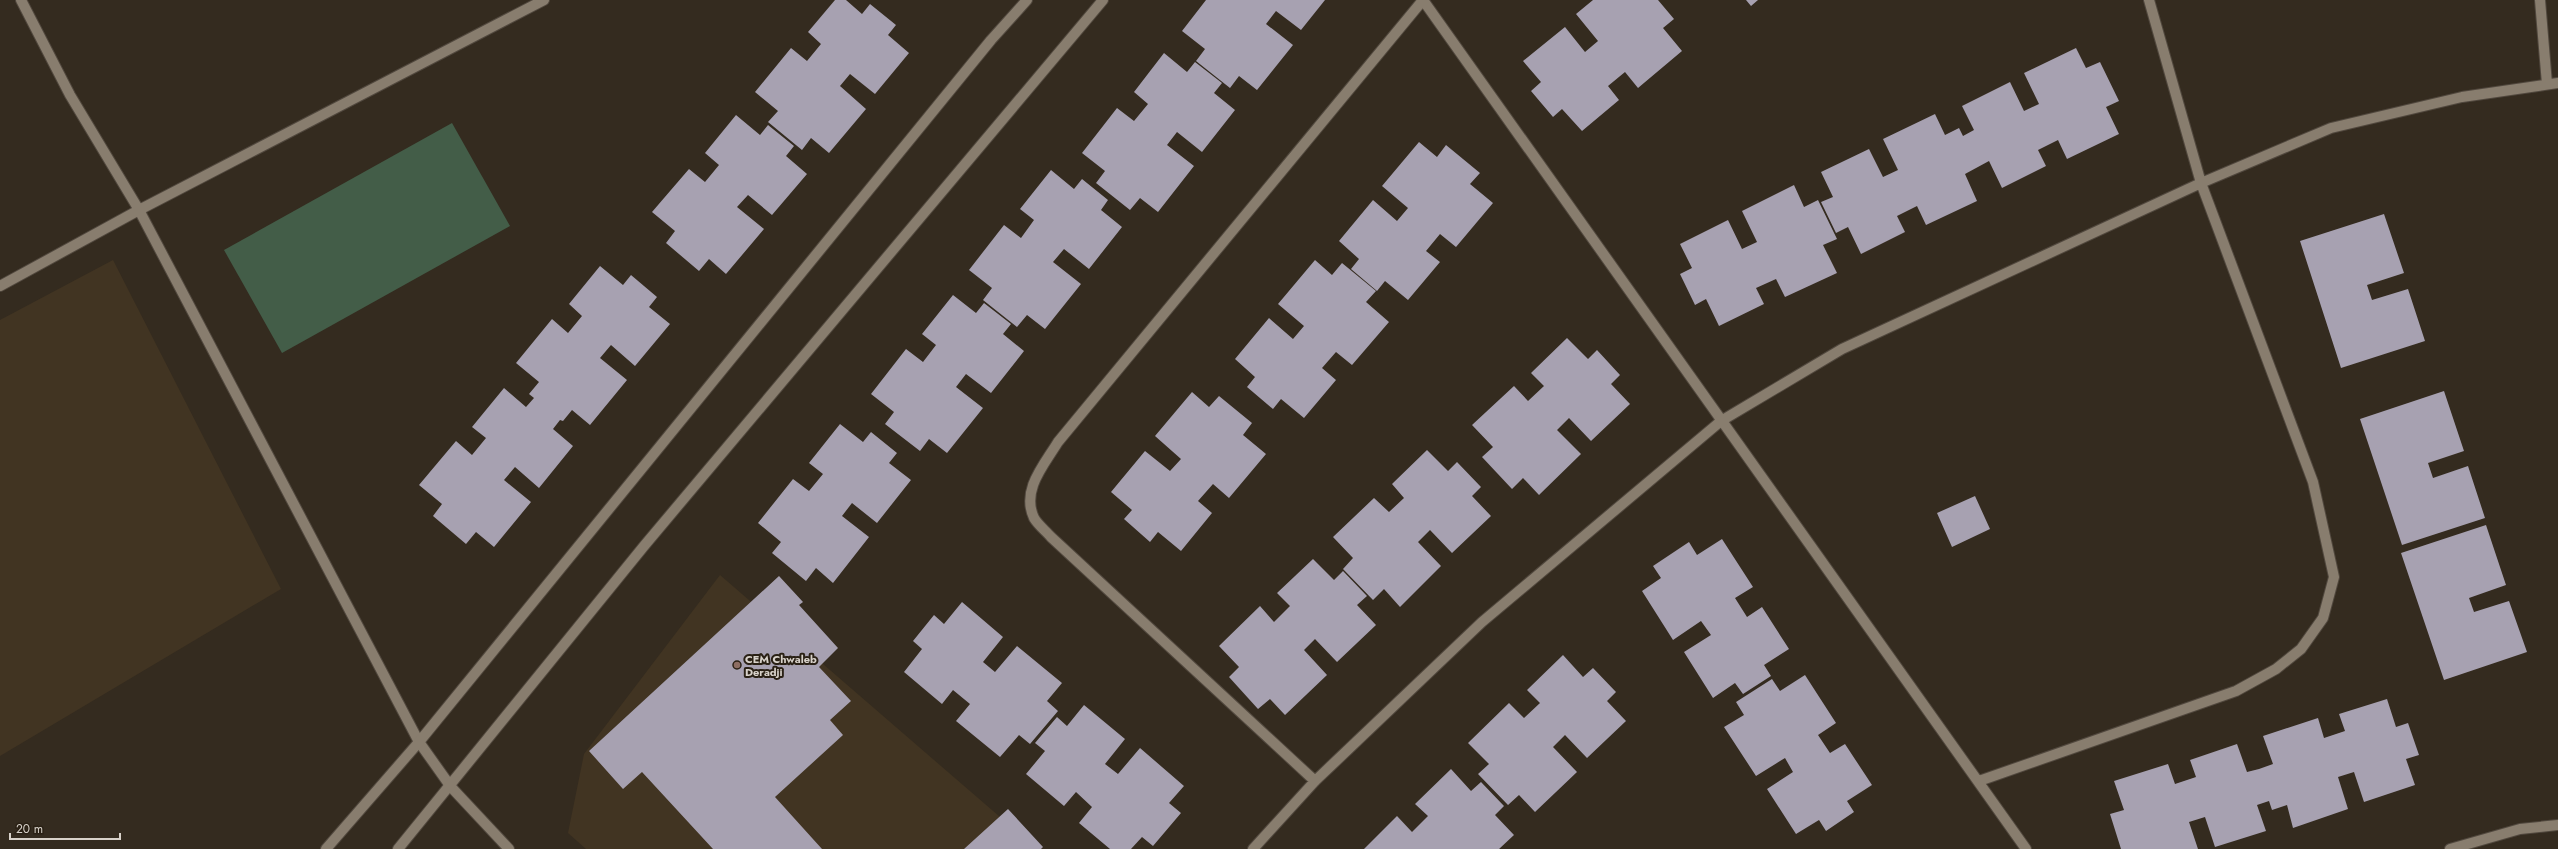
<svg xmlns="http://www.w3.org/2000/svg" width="2558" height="849" font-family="Jost,sans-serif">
  <rect width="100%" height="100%" fill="#342b1f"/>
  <path fill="#413422" d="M113 260 281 589 0 756V320Z
    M720 575 1037 849H586L568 833 584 754Z"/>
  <path fill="#435d48" d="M452 123 510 226 282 353 224 250Z"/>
  <path fill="#a7a1b1" d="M835 0H846L862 14 870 4 896 25 888 35 909 53 875 94 850 74 840 86 866 109 829 153 811 138 802 150 768 122 778 111 755 92 791 48 807 61 821 44 808 32Z
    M1206 0H1325L1301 30 1276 11 1266 24 1293 45 1257 90 1239 76 1230 88 1196 61 1205 49 1182 31Z
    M1593 0H1658L1674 19 1663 28 1682 51 1638 88 1625 72 1608 86 1619 100 1582 131 1562 109 1553 117 1531 91 1541 82 1523 61 1565 27 1585 52 1598 41 1576 14Z
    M1746 0H1758L1751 6Z
    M2076 48 2086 68 2100 62 2119 101 2106 107 2119 134 2067 159 2058 140 2038 150 2046 166 2002 188 1989 161 1965 174 1977 201 1926 225 1917 206 1897 216 1905 232 1861 254 1848 227 1836 233 1821 202 1833 197 1821 172 1869 149 1883 177 1898 170 1883 139 1935 114 1945 135 1959 128 1963 136 1974 130 1962 106 2010 82 2024 111 2039 104 2024 73Z
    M1164 53 1187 72 1195 62 1222 83 1214 93 1235 110 1202 152 1177 132 1167 145 1194 166 1158 212 1140 198 1130 210 1096 183 1105 171 1082 153 1117 108 1134 121 1148 104 1134 92Z
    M736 115 760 135 768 125 794 146 786 156 807 174 772 215 748 195 737 207 764 229 726 274 709 259 699 271 666 243 675 231 652 212 689 169 705 182 719 165 705 153Z
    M1419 142 1437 157 1446 145 1480 173 1470 184 1493 203 1456 247 1440 234 1426 251 1440 262 1408 300 1385 281 1377 291 1351 269 1359 259 1339 241 1373 200 1397 221 1408 208 1382 186Z
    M1051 170 1074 189 1082 179 1108 200 1101 210 1122 227 1089 269 1064 249 1053 262 1081 284 1045 329 1027 315 1017 327 983 300 992 288 969 270 1004 225 1021 238 1034 220 1020 209Z
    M1794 185 1804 207 1818 200 1837 239 1823 245 1837 273 1785 297 1776 279 1756 288 1764 304 1719 326 1706 299 1695 305 1680 274 1692 268 1680 244 1728 220 1742 249 1757 242 1742 211Z
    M2384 214 2404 273 2367 285 2372 300 2408 289 2425 341 2341 368 2300 241Z
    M1315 260 1332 275 1342 263 1376 291 1366 302 1389 322 1352 365 1336 352 1322 368 1336 380 1304 418 1281 399 1273 409 1247 387 1255 377 1235 359 1269 318 1293 339 1304 326 1278 304Z
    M600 266 623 285 631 275 657 297 649 307 670 324 635 366 611 345 600 358 627 380 590 425 572 410 563 421 560 420 553 429 573 446 539 488 515 467 504 480 531 502 494 547 476 532 466 544 433 516 442 504 419 485 456 441 472 455 486 438 472 427 504 388 526 407 534 398 529 394 539 382 516 363 552 319 568 333 582 316 569 304Z
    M953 295 976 313 984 303 1011 324 1003 334 1024 351 991 393 966 374 956 387 983 408 947 453 929 439 920 451 885 424 894 412 871 394 906 349 923 362 936 345 922 334Z
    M1567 338 1588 359 1597 350 1620 375 1611 384 1630 404 1591 441 1569 418 1557 430 1581 454 1539 495 1523 478 1512 489 1482 457 1493 447 1472 425 1514 386 1528 401 1544 386 1531 373Z
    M2444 391 2464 451 2428 463 2433 478 2468 466 2485 518 2402 545 2360 419Z
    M1192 392 1209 407 1219 396 1252 423 1243 435 1266 454 1229 498 1213 484 1198 501 1212 513 1181 551 1158 532 1150 542 1124 519 1132 510 1111 492 1145 451 1170 471 1181 459 1155 436Z
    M840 424 863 442 871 432 897 453 889 463 911 480 877 523 852 503 842 516 869 537 833 583 816 568 806 581 772 553 781 542 758 523 793 479 809 491 823 474 809 463Z
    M1427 450 1448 471 1457 462 1481 487 1472 496 1491 516 1452 553 1430 530 1418 542 1441 566 1400 607 1384 589 1373 600 1343 569 1353 558 1333 537 1374 498 1389 512 1404 498 1392 484Z
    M1975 496 1990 529 1952 547 1937 513Z
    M2486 525 2506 585 2469 598 2474 612 2509 601 2527 652 2444 680 2401 553Z
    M1722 539 1753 587 1735 598 1747 617 1762 607 1789 649 1764 665 1771 676 1743 694 1735 683 1713 698 1684 652 1711 635 1701 621 1673 640 1642 591 1661 578 1653 566 1689 542 1697 555Z
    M1313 559 1334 580 1343 571 1367 596 1357 605 1376 625 1337 662 1315 639 1304 650 1327 675 1285 715 1270 699 1258 709 1229 677 1239 667 1219 646 1260 606 1274 622 1290 606 1277 593Z
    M779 576 803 602 799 605 838 648 819 667 851 701 830 720 843 735 775 797 822 849H713L642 772 623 789 589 751Z
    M962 602 1003 637 983 662 995 672 1017 646 1062 683 1047 701 1058 711 1030 744 1019 735 1000 757 956 721 970 704 953 690 942 704 904 672 922 649 913 641 934 615 944 624Z
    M1563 655 1583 677 1593 668 1616 692 1607 701 1626 721 1587 758 1565 735 1553 747 1577 772 1535 812 1519 795 1508 805 1478 774 1489 764 1468 743 1509 703 1524 718 1540 703 1527 690Z
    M1805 675 1836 723 1818 735 1830 753 1845 744 1872 785 1847 801 1854 812 1826 831 1819 820 1796 834 1767 789 1793 772 1785 758 1756 776 1724 727 1744 715 1736 702 1772 679 1780 691Z
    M2387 699 2396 727 2408 723 2419 755 2406 759 2415 785 2364 802 2354 772 2338 777 2348 809 2293 828 2287 805 2272 810 2269 801 2257 805 2266 831 2215 847 2205 817 2189 822 2198 849H2121L2110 814 2124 810 2114 781 2168 764 2175 784 2196 777 2190 760 2237 744 2247 772 2259 769 2273 764 2263 736 2318 718 2324 738 2345 731 2339 714Z
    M1084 705 1125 739 1105 764 1118 774 1140 748 1184 786 1169 803 1181 813 1153 846 1142 837 1131 849H1110L1079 823 1092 807 1076 792 1064 806 1026 774 1045 751 1035 743 1057 717 1067 726Z
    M1451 769 1471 791 1481 782 1504 806 1495 815 1514 835 1499 849H1364L1397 816 1412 832 1428 816 1415 804Z
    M1008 809 1043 847 1041 849H964Z"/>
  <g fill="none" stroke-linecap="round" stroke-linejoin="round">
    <g stroke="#51483e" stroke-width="12">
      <path id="minor" d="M21 0 70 95 139 210 419 742 451 787 509 849
        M1423 0 2026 849
        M2540 0 2547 84
        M0 286 139 210 544 0
        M1315 781 1051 537C1046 531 1038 525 1034 518 1021 490 1044 465 1058 442L1423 0
        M1979 781 2236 691 2276 669 2301 649 2323 618 2334 577 2313 482 2201 183 2149 0
        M1253 849 1315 781 1482 622 1721 421 1842 349 2201 183 2331 128 2462 97 2558 83
        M2450 849 2520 829 2558 825"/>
    </g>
    <g stroke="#51483e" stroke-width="12">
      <path id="secondary" d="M326 849 419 742 991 40 1027 0
        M398 849 644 546 1103 0"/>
    </g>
    <use href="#minor" stroke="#887d6e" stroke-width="10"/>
    <use href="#secondary" stroke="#887d6e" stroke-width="10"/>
  </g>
  <circle fill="#8d6e63" stroke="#2a2115" stroke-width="1.5" cx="737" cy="665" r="4"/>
  <g text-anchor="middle" stroke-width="4" stroke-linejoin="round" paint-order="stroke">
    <g font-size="11" font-weight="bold" fill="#d8d2ca" stroke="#2a2115" text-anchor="start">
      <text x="745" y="663">CEM Chwaleb<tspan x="745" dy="13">Deradji</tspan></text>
    </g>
  </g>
  <path d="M10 833v6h110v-6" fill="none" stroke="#d8d2ca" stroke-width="2"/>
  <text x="16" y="833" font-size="12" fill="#d8d2ca" stroke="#2a2115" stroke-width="3" paint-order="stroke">20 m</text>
</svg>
